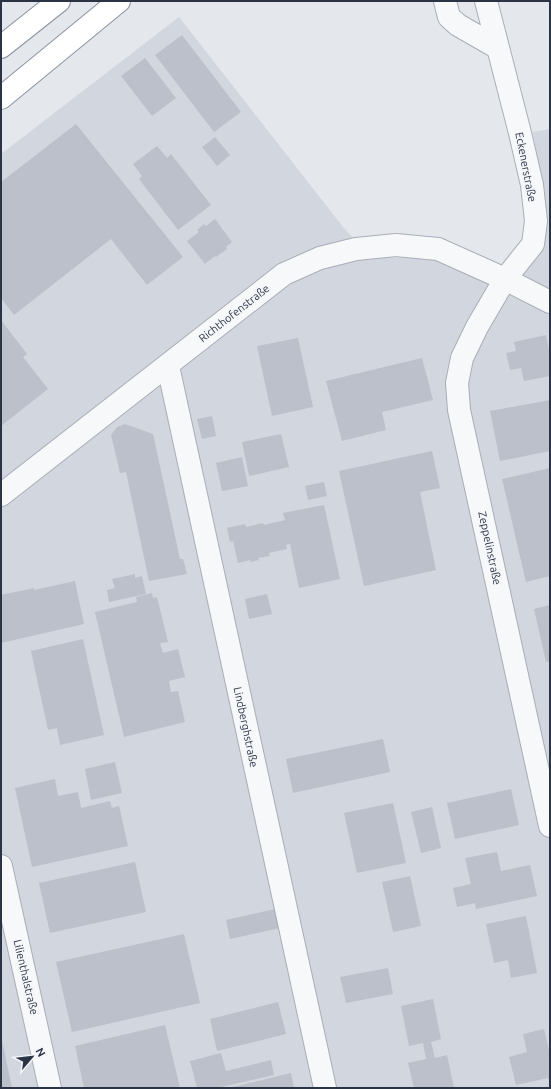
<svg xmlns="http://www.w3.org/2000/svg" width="551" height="1089" font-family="Ubuntu,sans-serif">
  <rect width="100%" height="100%" fill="#e4e7ec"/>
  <path fill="#d2d6de" d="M179 17 343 227 371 257 437 259 506 291 546 212 533 132 550 129V1088H1V154Z"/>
  <path fill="#bbc0ca" d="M182 35 241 112 214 132 155 55Z
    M145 58 176 98 152 116 121 76Z
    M76 124 183 257 147 285 111 239 14 315 1 298V182Z
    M215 137 230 155 217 166 202 147Z
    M157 146 167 158 171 154 211 205 178 230 139 179 142 176 133 164Z
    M215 219 232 242 226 247 227 249 216 257 215 256 205 264 187 241 199 232 197 230 204 224 206 226Z
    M1 320 27 354 23 357 48 389 1 426Z
    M546 335 550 355V376L524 381 521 368 510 370 506 353 516 351 514 342Z
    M298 338 313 407 272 416 257 346Z
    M422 358 433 400 382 412 386 430 342 441 326 381Z
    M550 400V451L500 461 490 411Z
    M212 416 216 436 202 439 197 419Z
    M125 424 153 434 180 559H183L187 574 149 581 126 472 120 473 111 435 117 427Z
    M281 434 289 467 249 476 242 442Z
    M432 451 440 488 420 492 436 570 364 586 339 471Z
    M242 457 248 486 222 491 216 463Z
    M550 468V576L526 582 502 479Z
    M324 482 327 496 308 500 305 486Z
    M324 505 340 579 299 588 290 544 286 545 287 549 269 553 270 556 258 558 259 560 250 562V560L238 563 233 541 230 542 227 528 245 524 246 527 263 523 264 525 285 520 283 513Z
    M135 574V578L142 576 146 594 109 602 107 590 115 588 112 579Z
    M75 581 84 624 1 643V595L34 588V590Z
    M152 593 153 598 157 597 168 642 160 643 163 653 178 649 185 677 169 681 171 692 178 691 185 722 124 737 95 612 137 602 136 597Z
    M267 594 272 614 249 619 245 599Z
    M550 605V661L546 662 534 609Z
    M83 639 104 735 60 745 57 728 48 730 31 651Z
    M383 739 390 772 293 793 286 759Z
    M115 762 122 793 91 800 85 769Z
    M55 779 58 796 78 792 81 808 110 801 112 808 119 806 128 846 32 867 15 788Z
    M511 789 519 825 455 839 447 803Z
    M393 803 406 863 357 873 344 813Z
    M432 807 441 848 421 853 411 812Z
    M497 852 501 871 530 865 537 896 476 909 475 903 457 907 453 888 471 884 465 858Z
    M135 862 146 912 50 933 39 883Z
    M410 876 421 926 393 932 382 882Z
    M275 909 280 928 230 939 226 920Z
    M526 916 537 973 511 978 508 960 494 963 486 924Z
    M184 934 200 1003 72 1032 56 962Z
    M388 968 393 994 346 1003 340 977Z
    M433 999 441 1039 431 1042 435 1058 447 1055 454 1088H414L408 1063 426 1059 423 1043 409 1046 401 1006Z
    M278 1002 286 1034 217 1051 210 1019Z
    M165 1025 180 1088H84L75 1046Z
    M544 1029 550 1055V1080H549L548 1078 516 1085 509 1057 527 1052 523 1034Z
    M1 1040H2L12 1088H1Z
    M221 1053 226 1071 271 1060 274 1075 217 1088H197L190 1061Z
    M291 1073 294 1088H233V1087Z"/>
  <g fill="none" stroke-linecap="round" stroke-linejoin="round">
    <g stroke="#a9aeb7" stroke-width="24">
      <path id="minor" d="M445 1 449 17 458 25 498 48
        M486 1 520 133 532 185 536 221 533 244 505 279 477 327 462 358 457 383 459 410 550 826
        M168 366 325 1088
        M1 495 284 274 320 258 356 249 396 245 438 249 505 279 550 302
        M1 866 50 1088"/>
    </g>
    <g stroke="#8b94a3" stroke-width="24">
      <path id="highway" d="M1 47 59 1
        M1 98 119 1"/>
    </g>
    <use href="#minor" stroke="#f7f8fa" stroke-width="22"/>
    <use href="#highway" stroke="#fff" stroke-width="22"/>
  </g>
  <g text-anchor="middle" stroke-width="3" stroke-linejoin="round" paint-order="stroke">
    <g font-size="11" fill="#2b3445" stroke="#f4f6f9">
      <text transform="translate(526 167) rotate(79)" y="4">Eckenerstraße</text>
      <text transform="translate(234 313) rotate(-38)" y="4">Richthofenstraße</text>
      <text transform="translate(490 548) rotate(78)" y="4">Zeppelinstraße</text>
      <text transform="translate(246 727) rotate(78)" y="4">Lindberghstraße</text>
      <text transform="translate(26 977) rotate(77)" y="4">Lilienthalstraße</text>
    </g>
  </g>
  <rect width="551" height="1089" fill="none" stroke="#2b3445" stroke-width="4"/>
  <g transform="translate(32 1057) rotate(62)" stroke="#f4f6f9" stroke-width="3" paint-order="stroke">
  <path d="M0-3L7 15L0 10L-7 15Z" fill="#2b3445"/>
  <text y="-6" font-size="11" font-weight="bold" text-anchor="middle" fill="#2b3445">N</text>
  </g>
</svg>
